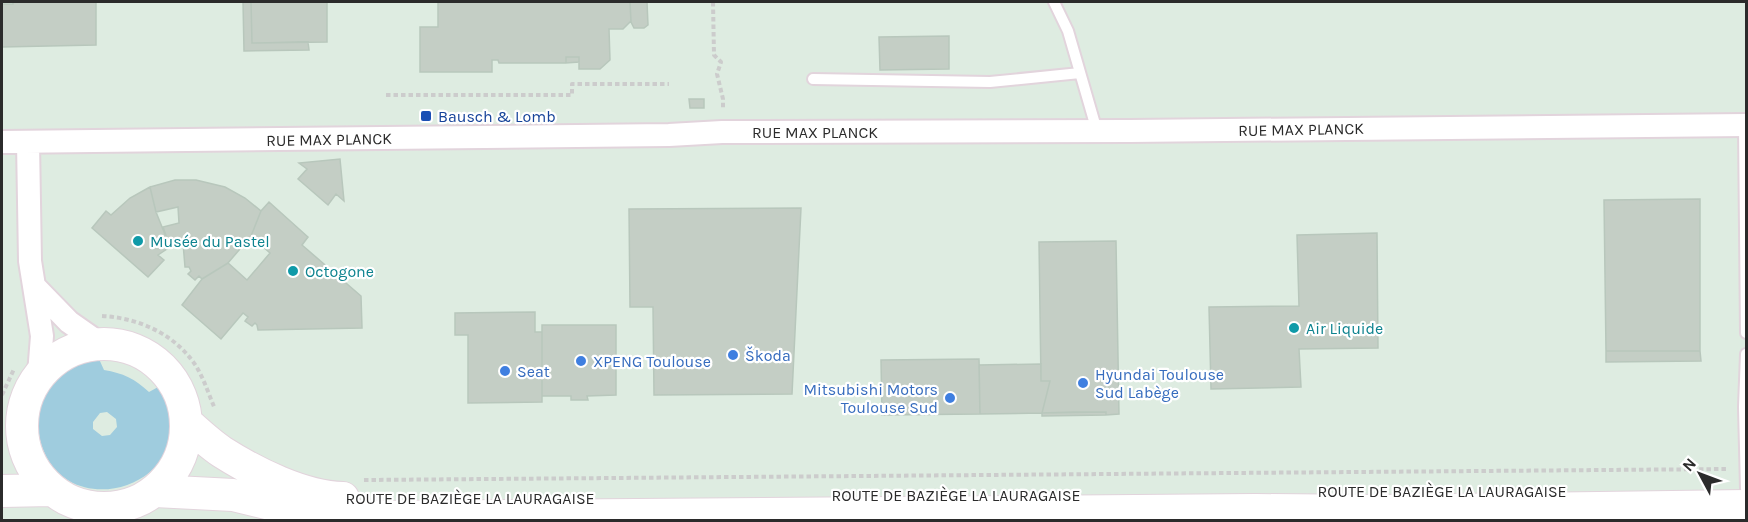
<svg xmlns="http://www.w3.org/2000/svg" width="1748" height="522" font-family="Karla,sans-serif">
  <rect width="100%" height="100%" fill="#deece1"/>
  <path fill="#9fccde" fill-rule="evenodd" d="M99 359 104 370C123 373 135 379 149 392L160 386C163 393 167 400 169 407 191 484 77 522 45 454 37 437 36 419 43 401 53 376 74 363 99 359ZM107 412 116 419 117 427 110 435 102 436 93 429V422L100 413Z"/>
  <path fill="#c4cec5" stroke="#b8c7bc" stroke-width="1.5" d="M13 2H96V45L2 47V4H13Z
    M243 2H251L252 43 308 42 309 50 244 51Z
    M251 2H327V42L252 43Z
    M438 2H630L631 21 623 29H609L610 60 600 69H579V57H566V63H499L498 60H492V72H420V27H438Z
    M630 2H647L648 25 644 28H634L631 22Z
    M949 36V69L880 70 879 37Z
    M566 57H579V62L566 63Z
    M689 99H704V108H690Z
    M340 159 344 201 336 194 328 205 298 179 307 169 299 163Z
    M175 180H196L225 187 245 198 261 211 251 236 228 263 202 279 199 276 195 280 188 274 191 271 189 267H185L183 243 170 247 163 227 179 223 178 207 156 212 150 187Z
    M150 187 156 212 170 247 158 255 164 260 148 277 92 228 106 211 111 215 130 198Z
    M1700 199V351H1606L1604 200Z
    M269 202 308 237 302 245 361 296 362 328 258 330 257 325 255 323 252 326 245 321 248 317 243 313 221 339 182 305 202 279 228 263 247 280 270 253 251 236 261 211Z
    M801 208 792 394 654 395 653 307H630L629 209Z
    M1377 233 1378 348 1299 349 1301 387 1211 389 1209 307 1299 306 1297 235Z
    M1116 241 1119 414 1106 415V412L1042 413 1050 381H1041L1039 242Z
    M535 312V332H542V402L468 403V335H455V313Z
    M542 325H616V395L587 396 588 400H571V396H542Z
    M1606 351H1700L1701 361 1606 362Z
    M979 359 980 414 882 415 881 360Z
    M1041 364V381H1050L1042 413 980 414 979 365Z
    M1074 412H1106V415L1042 416V413Z"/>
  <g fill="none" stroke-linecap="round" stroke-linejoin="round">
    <g stroke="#e2d4dc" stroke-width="14">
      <path id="lane" d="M1054 2 1068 31 1097 131
        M813 79 990 82 1080 73
        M1744 125 1746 333
        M1746 489 1744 407 1746 354
        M111 520 114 508"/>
    </g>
    <g stroke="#e2d4dc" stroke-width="26">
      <path id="street" d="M2 142 669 135 722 132 1130 131 1746 125
        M28 142 30 261 42 336 39 374
        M34 286 69 322 99 343"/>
    </g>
    <g stroke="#e2d4dc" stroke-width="34">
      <path id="secondary" d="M22 426a82 82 0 1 1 164 0a82 82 0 1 1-164 0Z
        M187 423C198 433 210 444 222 452 255 473 303 497 343 498
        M2 491 51 490
        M155 491 233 495 316 515 379 517 1256 510 1378 511 1746 506"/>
    </g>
    <path stroke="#ccc" stroke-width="4" stroke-dasharray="4.5 3" stroke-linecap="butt" d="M713 2 714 55 721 62 717 74 723 99V110
      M386 95H572V84H669
      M102 316C139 318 175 334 196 366 204 379 209 395 215 409
      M2 395 14 369
      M364 480 1728 469"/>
    <use href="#lane" stroke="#fff" stroke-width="10"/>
    <use href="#street" stroke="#fff" stroke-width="22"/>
    <use href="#secondary" stroke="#fff" stroke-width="32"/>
  </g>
  <rect fill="#1a4fb4" stroke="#fff" stroke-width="2" x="420" y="110" width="12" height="12" rx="3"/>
  <g fill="#0f9aa8" stroke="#fff" stroke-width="2">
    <circle cx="138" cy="241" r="6"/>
    <circle cx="293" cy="271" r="6"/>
    <circle cx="1294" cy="328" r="6"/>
  </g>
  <g fill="#3f7fe0" stroke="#fff" stroke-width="2">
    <circle cx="733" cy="355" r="6"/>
    <circle cx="581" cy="361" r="6"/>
    <circle cx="505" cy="371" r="6"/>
    <circle cx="1083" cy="383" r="6"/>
    <circle cx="950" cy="398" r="6"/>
  </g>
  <g text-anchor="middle" stroke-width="4.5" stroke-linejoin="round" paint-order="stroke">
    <g font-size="16" fill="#164399" stroke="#fff" text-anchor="start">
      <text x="438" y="122">Bausch &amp; Lomb</text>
    </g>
    <g font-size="16" fill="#2b2b2b" stroke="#fff">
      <text transform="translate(1301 129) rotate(-1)" y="6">RUE MAX PLANCK</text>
      <text x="815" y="138">RUE MAX PLANCK</text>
      <text transform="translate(329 139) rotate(-1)" y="6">RUE MAX PLANCK</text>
      <text x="1442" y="497">ROUTE DE BAZIÈGE LA LAURAGAISE</text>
      <text x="956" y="501">ROUTE DE BAZIÈGE LA LAURAGAISE</text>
      <text x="470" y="504">ROUTE DE BAZIÈGE LA LAURAGAISE</text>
    </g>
    <g font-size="16" fill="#0d838f" stroke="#fff" text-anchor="start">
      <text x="150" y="247">Musée du Pastel</text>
      <text x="305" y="277">Octogone</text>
      <text x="1306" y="334">Air Liquide</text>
    </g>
    <g font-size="16" fill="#366cbe" stroke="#fff" text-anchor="start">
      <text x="745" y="361">Škoda</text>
      <text x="593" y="367">XPENG Toulouse</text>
      <text x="517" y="377">Seat</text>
      <text x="1095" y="380">Hyundai Toulouse<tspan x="1095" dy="18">Sud Labège</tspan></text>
      <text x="938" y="395" text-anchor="end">Mitsubishi Motors<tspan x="938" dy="18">Toulouse Sud</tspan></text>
    </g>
  </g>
  <rect width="1748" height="522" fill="none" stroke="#2b2b2b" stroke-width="6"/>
  <g transform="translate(1700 474) rotate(311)" stroke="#ffffff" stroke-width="4.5" paint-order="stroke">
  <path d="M0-4.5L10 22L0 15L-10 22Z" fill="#2b2b2b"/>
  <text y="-9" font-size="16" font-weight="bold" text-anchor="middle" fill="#2b2b2b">N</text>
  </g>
</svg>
